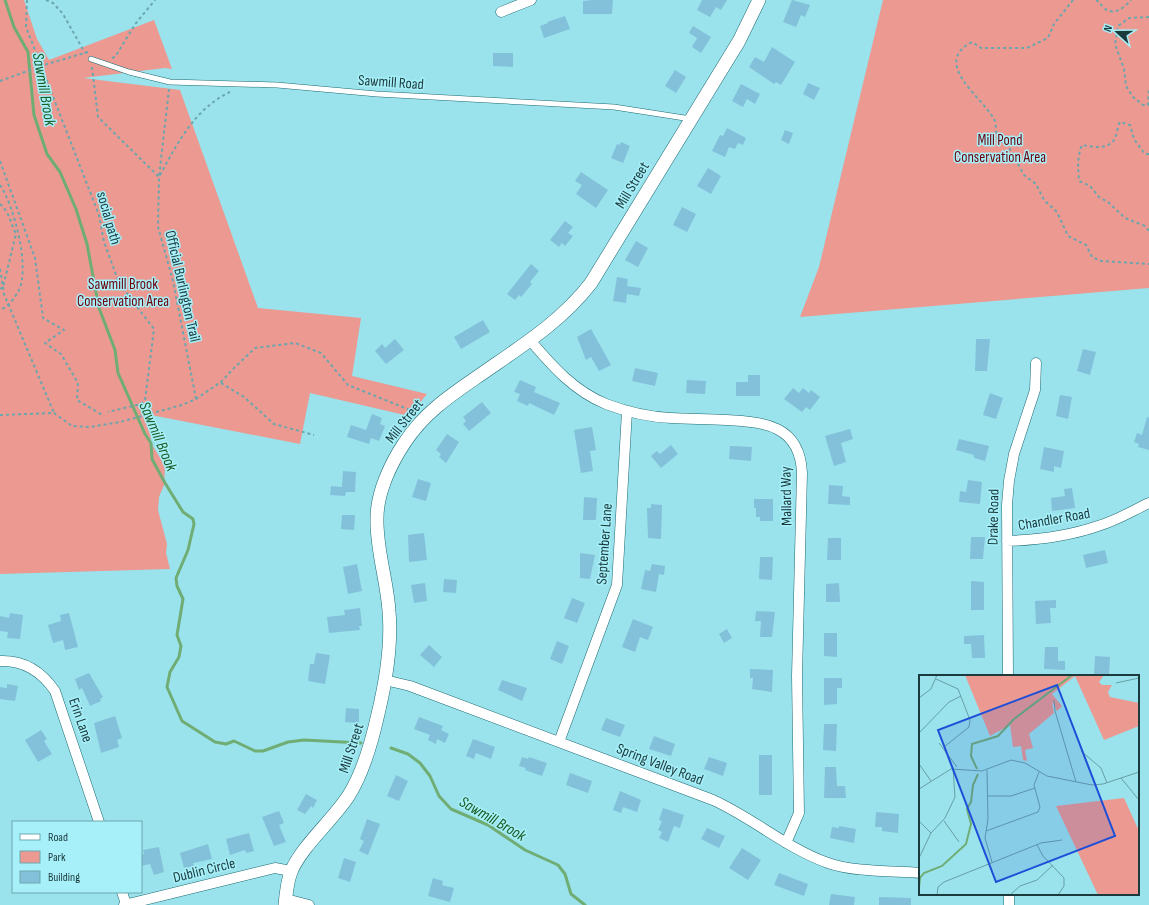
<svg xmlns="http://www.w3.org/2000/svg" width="1149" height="905" font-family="'Sofia Sans Condensed',sans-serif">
  <rect width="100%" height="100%" fill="#9ae3ec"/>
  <path fill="#eb9991" d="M0 0H24L37 39 49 60 154 20 172 69 165 68 83 78 180 90 258 308 361 318 352 376 427 394 409 416 310 393 300 444 146 414 150 424 151 443 165 466 164 485 159 497 158 510 167 544 166 553 170 569 0 574Z
    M883 0H1149V288L800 317 819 267Z"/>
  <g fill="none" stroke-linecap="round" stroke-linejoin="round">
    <path stroke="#70ad74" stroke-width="3" d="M5 0 14 27 28 52 34 115 47 154 60 172 76 209 87 244 99 308 115 350 118 373 145 434 151 443 152 459 165 483 183 512 193 519 194 524 188 550 176 578 177 586 183 599 177 635 181 646 179 657 170 672 167 687 182 721 215 742 226 744 234 741 255 751H263L288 742 304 740 361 743
      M391 748 408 754 420 763 430 776 439 796 451 809 488 825 525 850 558 865 565 874 571 894 585 905"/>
  </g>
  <path fill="#83c1db" d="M593 0H613L612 14H583V1Z
    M702 0H727L721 10 716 7 710 17 697 10Z
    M792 0 810 5 805 17 801 15 796 27 783 22Z
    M565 16 570 29 544 38 540 26 548 23 547 22Z
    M693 26 711 37 701 53 692 47 697 38 689 33Z
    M772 47 795 62 781 85 776 82 774 84 749 67 755 57 764 62Z
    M493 53H513V67L493 66Z
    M675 70 686 77 676 93 665 86Z
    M808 83 820 88 814 100 803 94Z
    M741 84 760 94 755 104 747 99 743 107 732 101Z
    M727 128 746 138 743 145 738 143 735 149 729 147 725 157 712 151 720 135 723 136Z
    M785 130 793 133 789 144 781 140Z
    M621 142 630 146 623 163 611 158 617 144 620 145Z
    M708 168 721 176 711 194 697 186Z
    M581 172 608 190 596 208 576 194 582 185 575 181Z
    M682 207 696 214 687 232 673 225Z
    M565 221 573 227 568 233 573 236 565 246 562 243 559 247 550 240Z
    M636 241 648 248 638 267 625 260Z
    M531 264 539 271 530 282 532 284 521 297 519 295 515 300 507 294Z
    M617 277 628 279 627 286 641 288 639 296 627 294 626 303 613 301Z
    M483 320 490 332 461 349 454 337Z
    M591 329 611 365 599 371 591 357 586 360 577 337Z
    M395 339 404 350 386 364 375 351 382 344 385 348Z
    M976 339H990L987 371H975Z
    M1083 349 1096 352 1090 375 1077 371Z
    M635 368 658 373 655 386 632 381Z
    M748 375H760V396H736V382H748Z
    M520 380 536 387 534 392 560 403 554 415 529 403 528 406 517 401 520 394 514 392Z
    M687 380 706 381 705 394 686 393Z
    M793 388 799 393 803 388 809 393 811 390 820 397 810 410 806 407 802 412 784 399Z
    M990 393 1003 398 996 419 983 415Z
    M1060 395 1072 397 1068 419 1056 416Z
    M482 402 491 413 469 431 463 424 466 421 463 417Z
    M372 414 382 418 380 424 385 426 379 441 371 438 369 444 347 437 351 425 366 430Z
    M1147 417 1149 418V450L1138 447 1139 444 1134 442 1137 433 1142 435Z
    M592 427 596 450 590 451 593 471 581 473 574 430Z
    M850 429 853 439 841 443 846 462 834 466 825 436Z
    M447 434 459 442 446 463 439 457 441 454 436 450Z
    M959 439 989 446 985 461 974 458V455L956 450Z
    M671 445 678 454 661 468 651 456 657 451 660 454Z
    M730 446 752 447 751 461 729 459Z
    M1044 447 1064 451 1061 468 1054 466V472L1040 469Z
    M343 471 356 472 355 492H346L345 496 330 495 331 486 342 487Z
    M418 479 431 483 426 501 412 497Z
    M968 480 982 482 980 504 959 502 960 491 966 492Z
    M829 485 843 486 842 496 850 497V505L828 504Z
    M1072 488 1075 508 1052 511 1051 498 1065 496 1064 489Z
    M584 497 597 498 596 520H583Z
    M754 499H773V521H760V517H756V508H754Z
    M651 504 662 505 661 539 648 538 647 508H651Z
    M342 515H355L354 530 341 529Z
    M424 533 427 560 409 562 408 535Z
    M971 537H985L983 559H970Z
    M828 538H841V560H827Z
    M1105 550 1108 563 1086 568 1083 555Z
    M580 553 595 555 590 579 580 578Z
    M760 557H773L772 580 759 579Z
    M357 564 362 591 348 594 343 567Z
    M652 564 665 566 664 575 659 574 656 592 641 589 645 570 650 571Z
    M444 579 457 580 456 593 443 592Z
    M971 581 984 582V610H971Z
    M425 583 427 601 414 603 411 585Z
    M839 583 840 602H826V584Z
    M572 598 585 603 577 623 564 618Z
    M1056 600V608H1050L1051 623 1036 624 1035 601Z
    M360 608 362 626H359L360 630 329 633 327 617 345 615 344 610Z
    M756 611 775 612 772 637H760L761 621H755Z
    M10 613 23 615 20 639 7 638 8 632 0 631V616L9 618Z
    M69 613 78 647 65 650 63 640 53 643 48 625 61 621 60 615Z
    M633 619 653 627 648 640 640 637 635 652 622 647Z
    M727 629 732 638 724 643 719 634Z
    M824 633H837V657L824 656Z
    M984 635 985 658H972L971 644H964V636Z
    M557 641 569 646 562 664 550 659Z
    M429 645 442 657 434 667 420 655Z
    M1045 647H1058V661H1065V670L1044 669Z
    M316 653 330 655 325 684 308 681 310 664H314Z
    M1095 656 1110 657 1109 676 1094 675Z
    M750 669 773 670 772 692 752 689 753 678H750Z
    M89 673 103 697 100 699 101 701 90 706 82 688 79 690 75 679Z
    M824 678H842V688H837V704L824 705Z
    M502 680 527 688 522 701 498 690Z
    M7 684 18 686 15 701 0 699V687L7 688Z
    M346 708 359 709V723L345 722Z
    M115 716 122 738 117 740 119 747 101 753 94 723Z
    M419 717 443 726 441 730 449 734 445 743 437 739 436 744 428 740 430 735 414 729Z
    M606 718 625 725 620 737 601 730Z
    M824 724H837L836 751 823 750Z
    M41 730 47 739 44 741 52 754 38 762 25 740Z
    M654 736 675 744 671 756 649 749Z
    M473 739 495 747 491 759 476 753 474 759 466 756Z
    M759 755H772V795H759Z
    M522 757 528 759 529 757 547 763 542 776 525 770 526 768 519 766Z
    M709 757 727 763 723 776 704 769Z
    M825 767H836L837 786H845L846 798H824Z
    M570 773 592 781 588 793 566 785Z
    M396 775 408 781 399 801 387 796Z
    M620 791 641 800 637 812 623 807 621 813 613 810Z
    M306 794 317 800 313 808 311 806 305 814 297 810Z
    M663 808 684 815 680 828 674 826 668 842 659 838 662 832 658 830 662 821 659 820Z
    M279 811 284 823 279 825 286 842 274 846 262 817Z
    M876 812 899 814 898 833 882 831V827H875Z
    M367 819 380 824 368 855 359 851 364 841 360 839Z
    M839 826 856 829 854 843 830 838 832 827 839 828Z
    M707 828 725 836 719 848 701 839Z
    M249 833 254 851 246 853 245 850 230 855 226 839Z
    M208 844 212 859 193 863 194 866 184 868 180 853Z
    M159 847 164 872 154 875 150 864 141 866V855L144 854 143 850Z
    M742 848 761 860 748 880 729 868Z
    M344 858 356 862 350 882 338 878Z
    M779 873 808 884 804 896 774 885Z
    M433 878 443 881 442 885 454 888 450 902 428 896Z
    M831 894 855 897 854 905H829Z
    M879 897 911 898V905H879Z"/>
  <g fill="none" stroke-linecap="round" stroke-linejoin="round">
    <g stroke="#1c6a72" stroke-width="6">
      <path id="service" d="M91 59 129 72 170 82 277 85 377 94 614 107 691 119"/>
    </g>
    <g stroke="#1c6a72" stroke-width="11">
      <path id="minor" d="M501 12 531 0
        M530 340C552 366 574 391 606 404 627 412 649 417 671 418 689 419 707 419 726 420 764 422 800 425 802 473L797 676 799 813 786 843
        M1007 541C1038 540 1069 536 1098 526 1116 521 1132 511 1149 503
        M0 661C24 660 42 672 55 691L99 822
        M1008 676 1007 505 1009 481 1014 454 1035 390 1036 363
        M385 680 410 686 713 800C753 818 786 848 828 863 853 872 893 871 920 873
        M559 742 617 585 627 411
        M122 892 126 904
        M1009 894V905
        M286 899 309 905
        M124 905 275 868 291 871"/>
    </g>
    <g stroke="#1c6a72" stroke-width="14">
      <path id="tertiary" d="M285 905C286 894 287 882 291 872 300 848 334 819 349 795 364 771 372 741 378 714 386 681 392 645 389 611 387 580 376 549 377 518 377 492 391 463 405 442 425 412 451 395 480 375 520 347 561 322 591 283L739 41 759 0"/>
    </g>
    <path stroke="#6ca6ad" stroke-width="2" stroke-dasharray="3 3" stroke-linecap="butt" d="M27 0 26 27 99 215 104 242 119 283 154 329 145 400 141 404 108 412
      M46 0 53 3 63 14 85 53
      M1073 0 1054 24 1048 38 1027 48H981L972 42C931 63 982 97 994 119 997 125 995 134 998 140L1007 144 1024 175 1036 184 1044 200 1057 212 1068 236 1086 245 1092 257 1101 261 1149 264
      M1096 0C1100 2 1100 4 1103 7 1113 17 1124 8 1131 0
      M1149 17 1129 18 1118 26 1115 44 1124 69 1126 86 1133 97 1143 105H1148L1149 89
      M112 58 115 57 136 23 155 0
      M92 67 98 117 159 177C177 144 194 109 230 92
      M0 81 44 65 88 52
      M169 89 159 177 158 227 173 281 196 399
      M1149 154H1145L1134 139 1130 125 1120 122C1117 127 1117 136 1114 140 1107 150 1093 147 1082 145 1077 157 1078 168 1079 181L1090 186 1099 197 1108 202 1125 218 1145 226 1149 231
      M0 161 35 258 43 318 64 330 45 343 61 354 78 383 77 400 104 416
      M0 185C14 205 30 267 19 290 14 299 9 306 0 310
      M0 204C10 213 10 222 16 234L3 287 0 289
      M0 269 4 294 9 306 54 413
      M221 383 244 397 274 424 314 435
      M0 415 54 413 72 426 90 427 120 422 182 405 196 399 221 382 233 369 255 348 295 343 321 353 348 385 415 412"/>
    <use href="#service" stroke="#fff" stroke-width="5"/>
    <use href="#minor" stroke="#fff" stroke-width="10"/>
    <use href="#tertiary" stroke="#fff" stroke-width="13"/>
  </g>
  <g text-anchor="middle" stroke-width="3" stroke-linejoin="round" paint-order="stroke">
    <g font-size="15" fill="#1b3a3d" stroke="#a7f0f9">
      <text transform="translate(391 82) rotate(4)" y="5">Sawmill Road</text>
      <text transform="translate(632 185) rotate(-59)" y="5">Mill Street</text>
      <text transform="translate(109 218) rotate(74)" y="5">social path</text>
      <text transform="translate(183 286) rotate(77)" y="5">Official Burlington Trail</text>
      <text transform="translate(404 421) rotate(-52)" y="5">Mill Street</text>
      <text transform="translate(786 496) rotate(-91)" y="5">Mallard Way</text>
      <text transform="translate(993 517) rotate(-89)" y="5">Drake Road</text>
      <text transform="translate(1054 519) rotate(-10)" y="5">Chandler Road</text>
      <text transform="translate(604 544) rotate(-86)" y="5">September Lane</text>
      <text transform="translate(81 720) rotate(71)" y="5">Erin Lane</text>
      <text transform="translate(351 748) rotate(-72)" y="5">Mill Street</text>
      <text transform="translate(660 764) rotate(21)" y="5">Spring Valley Road</text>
      <text transform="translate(204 870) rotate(-14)" y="5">Dublin Circle</text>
    </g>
    <g font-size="15" fill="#6c000a" stroke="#a7f0f9">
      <text x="1000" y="145">Mill Pond<tspan x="1000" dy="17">Conservation Area</tspan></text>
      <text x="123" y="289">Sawmill Brook<tspan x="123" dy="17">Conservation Area</tspan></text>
    </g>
    <g font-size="16" font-style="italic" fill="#1b5b24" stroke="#a7f0f9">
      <text transform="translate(45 89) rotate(80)" y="6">Sawmill Brook</text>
      <text transform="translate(159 436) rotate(67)" y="6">Sawmill Brook</text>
      <text transform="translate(493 818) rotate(30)" y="6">Sawmill Brook</text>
    </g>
  </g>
  <g transform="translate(919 675)">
    <rect width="220" height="220" fill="#9ae3ec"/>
    <path d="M46 0H185L180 7 183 10H193L189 17 191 22 220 28V51L185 65 156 1 133 19 143 31 138 36 133 27 135 38 110 59 114 73 106 75 108 86 104 85 102 71 94 72 91 50 71 61ZM205 123 220 156V220H179L137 131Z" fill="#eb9991"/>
    <path fill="none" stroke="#70ad74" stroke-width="2" d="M58 94 52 81 53 69 79 61 95 44 153 0M0 213 1 203 5 198 23 191 47 169 52 149 48 134 52 127 54 110 59 99"/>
    <path fill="none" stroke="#679fa6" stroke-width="1" d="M17 4 39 14 51 45 50 52 25 72M197 8 220 3M0 23 12 14 18 0M135 25 136 36 157 107M0 58 30 27 42 21M20 68 38 92M162 76 182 93 188 108M0 89 12 106M68 95 69 144 66 163 73 187M202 103 220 125M0 114 32 94 63 96 92 85 106 88 128 101 173 110 184 109 220 97M68 121H92L116 113M0 146 12 158M25 146 40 167M67 156 119 137 121 132 115 110 120 97M118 170 124 181 145 203V211L139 220M0 183 12 158 26 143 36 122 34 93M18 220 19 212 25 207 122 168 143 165M91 220 101 211 118 205 134 190"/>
    <path fill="#1d4ed8" fill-opacity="0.15" stroke="#1d4ed8" stroke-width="2" d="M138 10 196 161 77 207 19 55Z"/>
    <rect width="220" height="220" fill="none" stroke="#1b3a3d" stroke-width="2"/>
  </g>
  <rect x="12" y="821" width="130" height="72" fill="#a7f0f9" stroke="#6fa7ae"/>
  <rect x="20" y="834" width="20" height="6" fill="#ffffff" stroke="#6fa7ae"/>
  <text x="48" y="841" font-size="12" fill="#1b3a3d">Road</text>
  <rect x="20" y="851" width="20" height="12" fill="#eb9991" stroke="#6fa7ae"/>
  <text x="48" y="861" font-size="12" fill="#1b3a3d">Park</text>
  <rect x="20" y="871" width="20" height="12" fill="#83c1db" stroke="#6fa7ae"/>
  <text x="48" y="881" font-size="12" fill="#1b3a3d">Building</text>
  <g transform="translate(1117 32) rotate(291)" stroke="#a7f0f9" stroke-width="3" paint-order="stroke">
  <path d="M0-3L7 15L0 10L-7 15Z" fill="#1b3a3d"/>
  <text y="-6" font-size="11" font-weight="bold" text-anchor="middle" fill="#1b3a3d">N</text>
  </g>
</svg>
